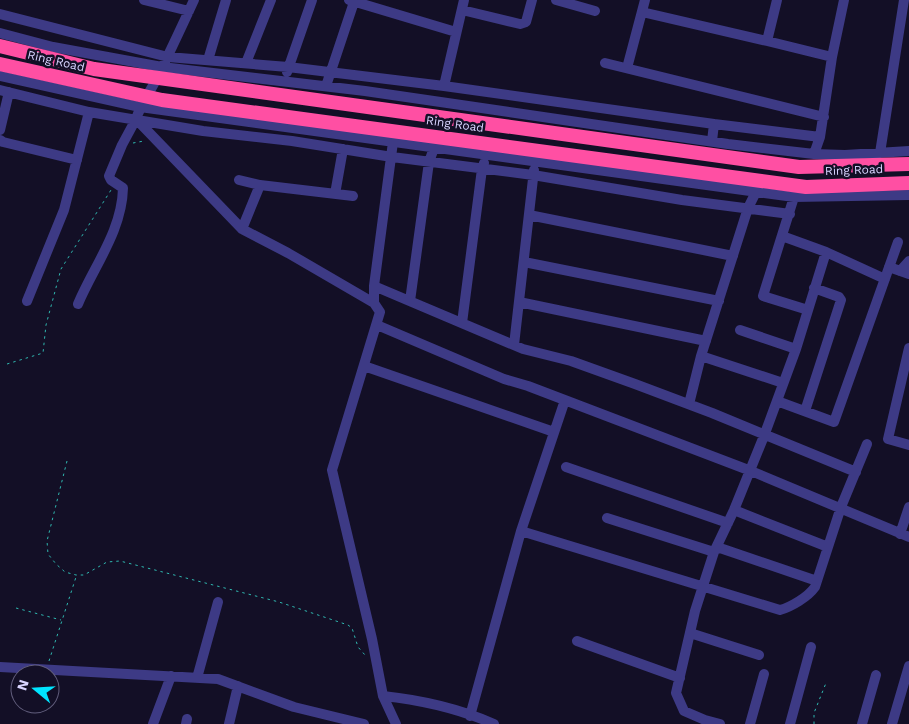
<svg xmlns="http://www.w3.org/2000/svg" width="909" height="724" font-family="'Work Sans',sans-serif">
  <rect width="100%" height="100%" fill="#130f26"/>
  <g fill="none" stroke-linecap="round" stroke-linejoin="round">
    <path stroke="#2fb8b0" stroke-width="1" stroke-dasharray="2.5 4" stroke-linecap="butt" d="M133 143 144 141
      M7 364 43 353 46 325 61 269 111 190
      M67 461 47 541 48 554 56 564 65 572 76 575H84L107 562 120 561 279 602 348 625 352 628 358 647 365 655
      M16 608 61 620
      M49 661 76 577
      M814 724V713L826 683"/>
    <path stroke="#3d3a85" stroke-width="10" d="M144 0 189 11
      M194 0C182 26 170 52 157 78 150 92 141 104 136 119L242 229 288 253 374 303 380 312 332 470 372 639 383 696 396 724
      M349 0 456 32
      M556 0 595 11
      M462 10 520 24 526 22 532 0
      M642 12 767 41 832 57
      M0 14 168 57 288 67 444 86 714 124 712 141
      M0 33 53 47 162 67 365 91 728 144 814 154 845 155 909 151
      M767 41 777 0
      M208 60 226 0
      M246 63 271 0
      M605 63 824 117
      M627 68 645 0
      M287 72 312 0
      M0 76 140 107 794 197 909 195
      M326 86 354 2
      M444 86 464 0
      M0 90 89 112 203 131 292 141 392 157 533 175 682 200 790 214
      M714 124 820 137
      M0 130 9 92
      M0 140 3 142 77 160
      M880 153 904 0
      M814 154 820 137 832 57 844 0
      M239 180 260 185 353 196
      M335 194 343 149
      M794 197 763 296 808 310
      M529 215 733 256
      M242 229 260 185
      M782 236 826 252 885 279
      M524 262 719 301
      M889 267 909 274
      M900 271 909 261
      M374 286 523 349 571 361 635 384 712 413 856 472
      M27 301 64 210 89 112
      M410 301 429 162 434 148
      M519 302 706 341
      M374 303V286L393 142
      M78 304C94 266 122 231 123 188L111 180 109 176 122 145 136 119
      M462 323 482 169 484 163
      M377 325 504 379 528 386 751 471 909 537
      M740 330 796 349
      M514 345 534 170
      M909 348 888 439 909 445
      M701 356 783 383
      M364 366 554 432
      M777 401 834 422 898 242
      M689 404 701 356 748 208 756 192
      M805 411 841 300 839 297 814 288
      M566 467 728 523
      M734 510 828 547
      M607 518 714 552
      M521 531 780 610C791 607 808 597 815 587L841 507 867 444
      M900 534 909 507
      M717 547 817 581
      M690 633 759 655
      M577 641 680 678
      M0 667 218 679 294 707 364 724
      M197 678 218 602
      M383 696C421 700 460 709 494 724
      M470 716 521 531 565 400
      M153 724 171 676
      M186 724 187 719
      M229 724 238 686
      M720 724 705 720 684 711 676 693 695 611 703 586 714 552 734 510 764 436 796 349 826 252
      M750 724 764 674
      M790 724 811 647
      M862 724 876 675
      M892 724 909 666"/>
    <path stroke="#ff4fa3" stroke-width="14" d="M0 46 94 69 799 167 909 164
      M0 64 162 100 806 187 909 183"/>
  </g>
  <g text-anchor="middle" stroke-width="5" stroke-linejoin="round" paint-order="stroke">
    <g font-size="12" fill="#d9d4ff" stroke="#130f26">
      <text transform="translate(56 61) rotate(13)" y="4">Ring Road</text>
      <text transform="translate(455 124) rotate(8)" y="4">Ring Road</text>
      <text transform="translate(854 170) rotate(-2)" y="4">Ring Road</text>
    </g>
  </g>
  <g transform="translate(35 689) rotate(288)"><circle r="24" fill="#130f26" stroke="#625e7d"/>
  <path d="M0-4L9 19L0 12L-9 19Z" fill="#00e5ff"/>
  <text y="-8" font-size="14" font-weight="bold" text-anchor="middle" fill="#d9d4ff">N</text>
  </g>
</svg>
